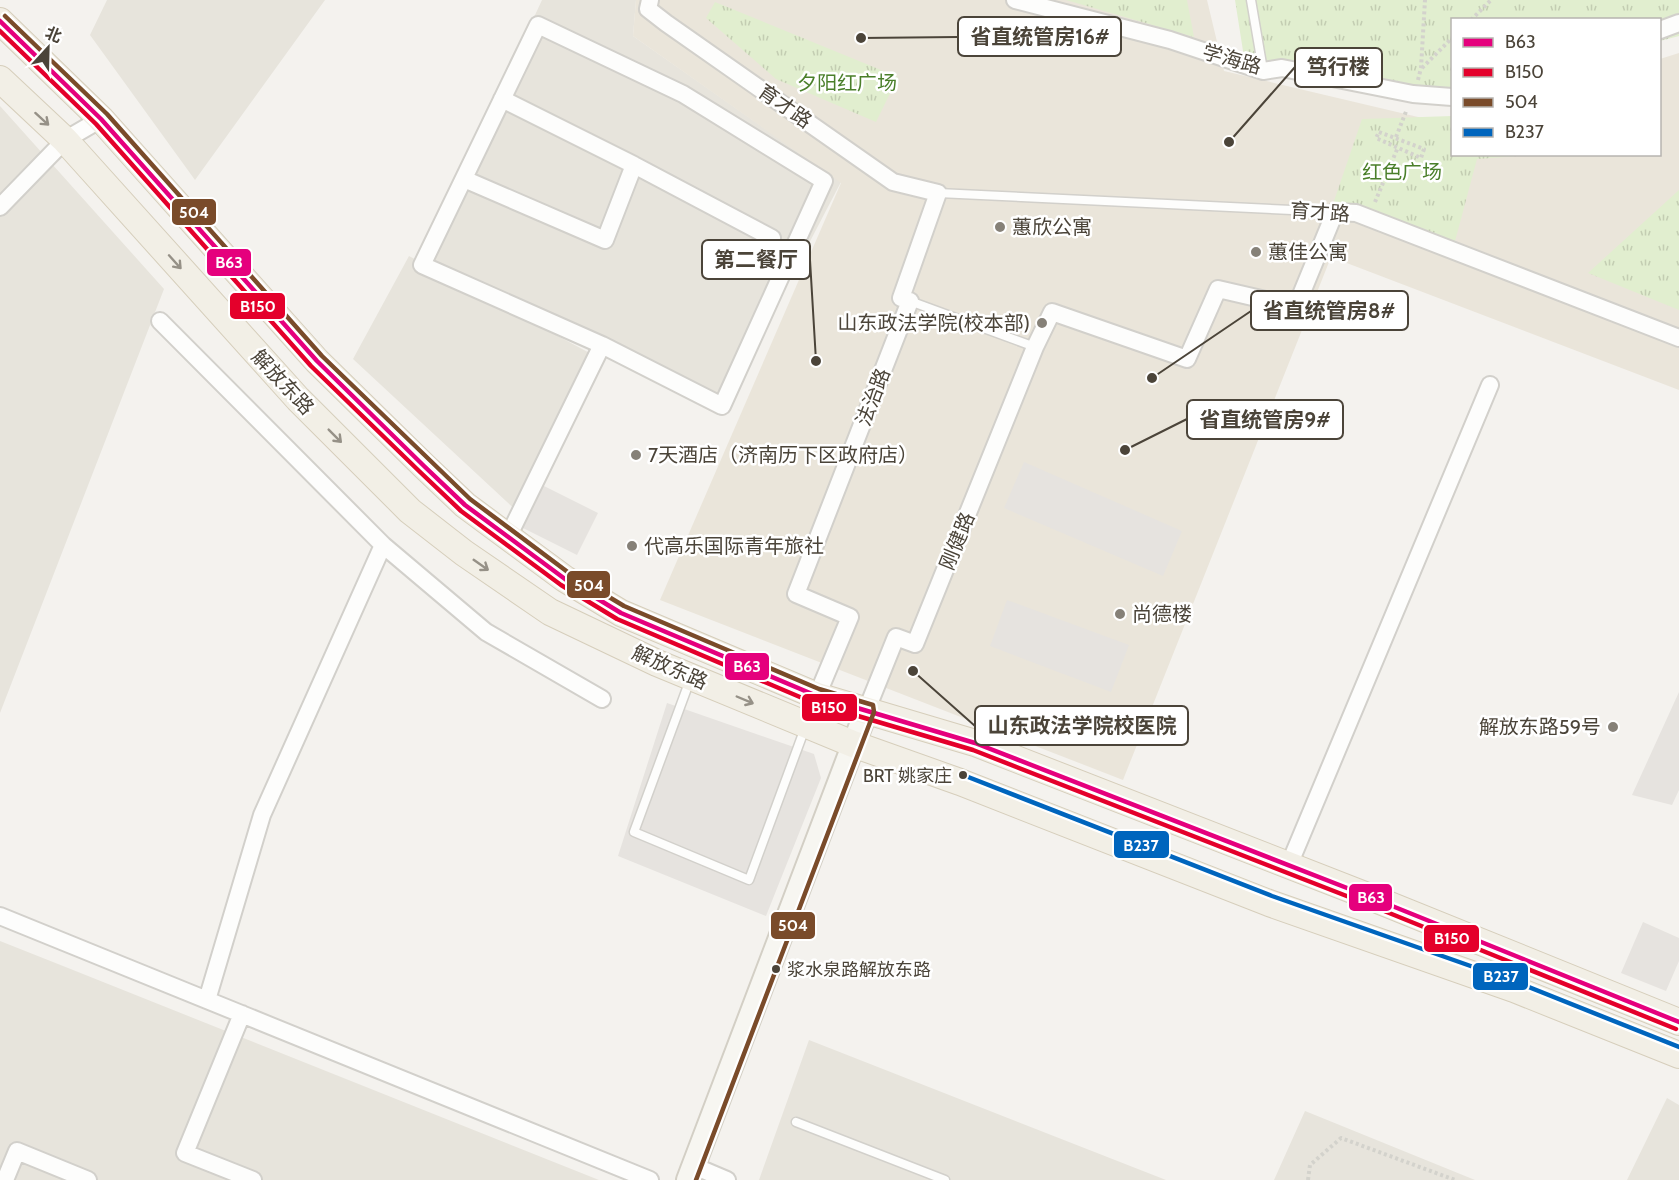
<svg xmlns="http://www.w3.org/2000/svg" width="1679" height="1180" font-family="Cabin,'Noto Sans SC',sans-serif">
  <defs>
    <pattern id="park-tufts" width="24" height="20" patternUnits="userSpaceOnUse" patternTransform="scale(1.5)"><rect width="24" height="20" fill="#e1eecf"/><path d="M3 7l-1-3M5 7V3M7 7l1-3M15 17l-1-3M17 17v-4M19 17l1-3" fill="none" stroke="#c3cdb2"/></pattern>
  </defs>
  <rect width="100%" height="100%" fill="#f4f2ee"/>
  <path fill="#e7e4dc" d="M107 0H325L195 180 90 35Z
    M542 0H636L633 36 841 182 724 406 423 256Z
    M0 106 164 289 0 713Z
    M409 256 597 357 521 515 353 359Z
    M0 941 58 964 599 1180H0Z
    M809 1040 1166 1180H759Z
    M1667 1098 1679 1105V1180H1627Z
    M1305 1111 1310 1113 1475 1180H1274Z"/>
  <path fill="#eae5da" d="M636 0H1207L1224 71 1452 125V154H1660V59L1679 53V390L1331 257 1123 780 660 600 841 183 633 36Z"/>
  <path fill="url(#park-tufts)" d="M1066 0H1187L1194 37Z
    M1235 0H1679V36L1660 41V20H1452V90L1246 70Z
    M715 2 898 77 876 122 776 79 706 18Z
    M1452 116V154L1535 155 1477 159 1454 245 1333 204 1362 119Z
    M1679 190V310L1588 273Z"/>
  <path fill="#e6e3df" d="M1024 462 1182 531 1163 576 1004 508Z
    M542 485 598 513 577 555 521 527Z
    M1007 600 1129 645 1111 692 990 646Z
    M1679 692V790L1672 805 1632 795Z
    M667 703 814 754 821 778 766 916 618 856Z
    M1643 922 1679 938V961L1666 991 1621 973Z"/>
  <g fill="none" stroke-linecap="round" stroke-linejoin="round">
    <g stroke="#d2d0cb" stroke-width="11">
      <path id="service" d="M1251 0 1263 70
        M938 193 1335 212
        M907 300 1035 347
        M690 680 634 832 749 880 805 728
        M796 1122 945 1180"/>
    </g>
    <g stroke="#d2d0cb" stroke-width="20">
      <path id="minor" d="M650 0 648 9 666 23 893 182 938 193 901 298
        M1015 0 1170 40 1263 71 1282 68 1413 94 1452 97
        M538 25 683 94 824 181 722 406 602 345 422 265Z
        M1660 30 1679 23
        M502 99 634 165
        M464 179 605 240 634 165 772 238
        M0 207 65 140 101 119
        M160 321 383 545 262 815 207 1000
        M508 537 602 345
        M383 545 486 632 602 699
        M817 696 850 617 796 594 910 301
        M867 709 896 637 915 644 1035 347 1052 312 1187 359 1218 289 1296 307 1335 212 1356 213 1679 338
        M1289 865 1490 385
        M0 916 650 1180
        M242 1014 185 1153 253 1180
        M694 1166 727 1180
        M5 1180 17 1151 88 1180"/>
    </g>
    <g stroke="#d3cfc5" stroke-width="26">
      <path id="secondary" d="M688 1180 867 709"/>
    </g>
    <g stroke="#d6cebb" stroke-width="28">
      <path id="primary" d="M0 21 101 119 317 361 424 466 465 505 565 579 621 613 817 696 975 743 1365 895 1679 1022
        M0 79 65 140 298 399 410 511 464 553 550 612 657 663 853 744 960 782 1269 903 1514 989 1679 1055"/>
    </g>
    <path stroke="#d3d2cc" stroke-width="4" stroke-dasharray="3 3" stroke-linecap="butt" d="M1471 20 1491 0
      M1422 68 1452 38
      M1418 80 1421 68 1425 0
      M1379 132 1424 149 1421 158 1376 138Z
      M1396 137 1407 109
      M1375 202 1398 147
      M1308 1180 1310 1165 1341 1138 1455 1180"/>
    <use href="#service" stroke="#fdfdfc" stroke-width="8"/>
    <use href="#minor" stroke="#fdfdfc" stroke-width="16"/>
    <use href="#secondary" stroke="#f7f6f1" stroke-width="22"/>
    <use href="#primary" stroke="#f2efe6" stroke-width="26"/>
    <g stroke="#fff" stroke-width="9">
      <path id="bus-1" d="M0 21 101 119 317 361 424 466 465 505 565 579 621 613 817 696 975 743 1365 895 1679 1022"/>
    </g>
    <g stroke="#fff" stroke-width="9">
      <path id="bus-2" d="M0 31 96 124 311 366 419 471 461 511 561 585 617 619 814 703 973 750 1362 902 1676 1029"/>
    </g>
    <g stroke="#fff" stroke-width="9">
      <path id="bus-3" d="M5 16 107 114 322 356 470 499 569 573 624 606 819 689 873 705 874 712 696 1180"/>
    </g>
    <g stroke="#fff" stroke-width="9">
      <path id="bus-4" d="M963 775 1272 896 1516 982 1679 1047"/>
    </g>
    <use href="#bus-1" stroke="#e5007d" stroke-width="4.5"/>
    <use href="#bus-2" stroke="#e4002b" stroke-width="4.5"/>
    <use href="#bus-3" stroke="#7a4b2a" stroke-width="4.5"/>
    <use href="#bus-4" stroke="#0065bd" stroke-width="4.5"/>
  </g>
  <defs><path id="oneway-shaft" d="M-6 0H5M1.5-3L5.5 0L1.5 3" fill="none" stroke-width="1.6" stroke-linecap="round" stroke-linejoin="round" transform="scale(1.5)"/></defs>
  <g stroke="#969187">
    <use href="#oneway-shaft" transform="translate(42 119) rotate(42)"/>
    <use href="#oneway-shaft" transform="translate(175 262) rotate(48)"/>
    <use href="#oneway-shaft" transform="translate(335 436) rotate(45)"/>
    <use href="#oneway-shaft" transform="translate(481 565) rotate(35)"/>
    <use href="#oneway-shaft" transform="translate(745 700) rotate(23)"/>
  </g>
  <g fill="#868178" stroke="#fff" stroke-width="2">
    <circle cx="1000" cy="227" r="6"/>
    <circle cx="1256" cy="252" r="6"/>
    <circle cx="1042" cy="323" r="6"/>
    <circle cx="636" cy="455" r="6"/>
    <circle cx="632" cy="546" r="6"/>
    <circle cx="1120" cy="614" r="6"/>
    <circle cx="1613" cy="727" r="6"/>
  </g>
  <g fill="#4b4439" stroke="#fff" stroke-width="2">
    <circle cx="963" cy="775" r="5"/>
    <circle cx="776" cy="969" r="5"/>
  </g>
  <g text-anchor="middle" stroke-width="5" stroke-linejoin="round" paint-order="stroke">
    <g font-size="18" fill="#4b4439" stroke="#fff" text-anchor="end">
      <text x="952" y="782">BRT 姚家庄</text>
      <text x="787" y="976" text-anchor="start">浆水泉路解放东路</text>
    </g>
    <g font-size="20" fill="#4b4439" stroke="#fff">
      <text transform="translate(1232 59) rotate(16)" y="7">学海路</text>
      <text transform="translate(785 106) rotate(35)" y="7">育才路</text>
      <text transform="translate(1320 212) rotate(4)" y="7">育才路</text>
      <text transform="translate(283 382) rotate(47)" y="7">解放东路</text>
      <text transform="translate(873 397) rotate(-69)" y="7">法治路</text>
      <text transform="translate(957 541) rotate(-68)" y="7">刚健路</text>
      <text transform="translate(670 667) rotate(24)" y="7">解放东路</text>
    </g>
    <g font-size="20" fill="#4a7f2a" stroke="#fff">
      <text x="847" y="90">夕阳红广场</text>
      <text x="1402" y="179">红色广场</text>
    </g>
    <g font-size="20" fill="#4b4439" stroke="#fff" text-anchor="start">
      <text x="1012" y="234">蕙欣公寓</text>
      <text x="1268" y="259">蕙佳公寓</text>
      <text x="1030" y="330" text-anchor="end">山东政法学院(校本部)</text>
      <text x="648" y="462">7天酒店（济南历下区政府店）</text>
      <text x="644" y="553">代高乐国际青年旅社</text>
      <text x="1132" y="621">尚德楼</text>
      <text x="1601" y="734" text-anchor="end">解放东路59号</text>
    </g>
  </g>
  <path fill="none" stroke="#4b4439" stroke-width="2" d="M861 38L958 37M1229 142L1295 67M816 361L810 260M1152 378L1251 311M1125 450L1187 419M913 671L975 726"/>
  <g fill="#4b4439" stroke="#fff" stroke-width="2">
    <circle cx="861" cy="38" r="6"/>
    <circle cx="1229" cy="142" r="6"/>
    <circle cx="816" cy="361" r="6"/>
    <circle cx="1152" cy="378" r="6"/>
    <circle cx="1125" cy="450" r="6"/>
    <circle cx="913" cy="671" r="6"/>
  </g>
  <g fill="#fff" stroke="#4b4439" stroke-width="2">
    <rect x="958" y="17" width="163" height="39" rx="6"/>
    <rect x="1295" y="48" width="87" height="39" rx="6"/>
    <rect x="702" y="240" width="108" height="39" rx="6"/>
    <rect x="1251" y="291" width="157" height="39" rx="6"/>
    <rect x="1187" y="400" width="156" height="39" rx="6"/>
    <rect x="975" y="706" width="213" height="39" rx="6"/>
  </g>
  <g font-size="21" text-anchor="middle" font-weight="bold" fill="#4b4439">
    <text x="1040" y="44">省直统管房16#</text>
    <text x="1338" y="74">笃行楼</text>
    <text x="756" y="267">第二餐厅</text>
    <text x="1329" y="318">省直统管房8#</text>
    <text x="1265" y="427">省直统管房9#</text>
    <text x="1082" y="733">山东政法学院校医院</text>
  </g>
  <g stroke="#fff" stroke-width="2">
    <rect x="171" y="198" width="46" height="28" rx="6" fill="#7a4b2a"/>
    <rect x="206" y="248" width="46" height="29" rx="6" fill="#e5007d"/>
    <rect x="229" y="292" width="57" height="28" rx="6" fill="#e4002b"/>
    <rect x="566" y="570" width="45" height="29" rx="6" fill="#7a4b2a"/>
    <rect x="724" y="652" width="46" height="29" rx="6" fill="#e5007d"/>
    <rect x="801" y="693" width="57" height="29" rx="6" fill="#e4002b"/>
    <rect x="1113" y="830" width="57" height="29" rx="6" fill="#0065bd"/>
    <rect x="1348" y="883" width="45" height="29" rx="6" fill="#e5007d"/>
    <rect x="770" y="911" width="46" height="29" rx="6" fill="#7a4b2a"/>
    <rect x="1423" y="924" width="57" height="29" rx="6" fill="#e4002b"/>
    <rect x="1472" y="962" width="57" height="29" rx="6" fill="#0065bd"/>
  </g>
  <g font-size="16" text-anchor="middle" font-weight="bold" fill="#fff">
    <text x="194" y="218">504</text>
    <text x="229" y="268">B63</text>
    <text x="258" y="312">B150</text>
    <text x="589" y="591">504</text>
    <text x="747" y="672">B63</text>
    <text x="829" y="713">B150</text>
    <text x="1141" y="851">B237</text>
    <text x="1371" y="903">B63</text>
    <text x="793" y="931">504</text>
    <text x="1452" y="944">B150</text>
    <text x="1501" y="982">B237</text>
  </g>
  <rect x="1451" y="18" width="210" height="138" fill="#ffffff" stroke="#b7b4b0" stroke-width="1.5"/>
  <rect x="1463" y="38" width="30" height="9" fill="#e5007d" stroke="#b7b4b0" stroke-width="1.5"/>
  <text x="1505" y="48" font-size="18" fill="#4b4439">B63</text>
  <rect x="1463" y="68" width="30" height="9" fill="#e4002b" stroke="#b7b4b0" stroke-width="1.5"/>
  <text x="1505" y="78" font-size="18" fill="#4b4439">B150</text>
  <rect x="1463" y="98" width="30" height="9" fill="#7a4b2a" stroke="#b7b4b0" stroke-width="1.5"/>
  <text x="1505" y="108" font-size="18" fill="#4b4439">504</text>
  <rect x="1463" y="128" width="30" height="9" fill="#0065bd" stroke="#b7b4b0" stroke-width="1.5"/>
  <text x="1505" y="138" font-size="18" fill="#4b4439">B237</text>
  <g transform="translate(48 48) rotate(22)" stroke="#ffffff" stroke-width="4.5" paint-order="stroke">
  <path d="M0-4.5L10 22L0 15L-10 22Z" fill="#4b4439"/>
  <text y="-9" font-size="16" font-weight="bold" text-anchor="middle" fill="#4b4439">北</text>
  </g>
</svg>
